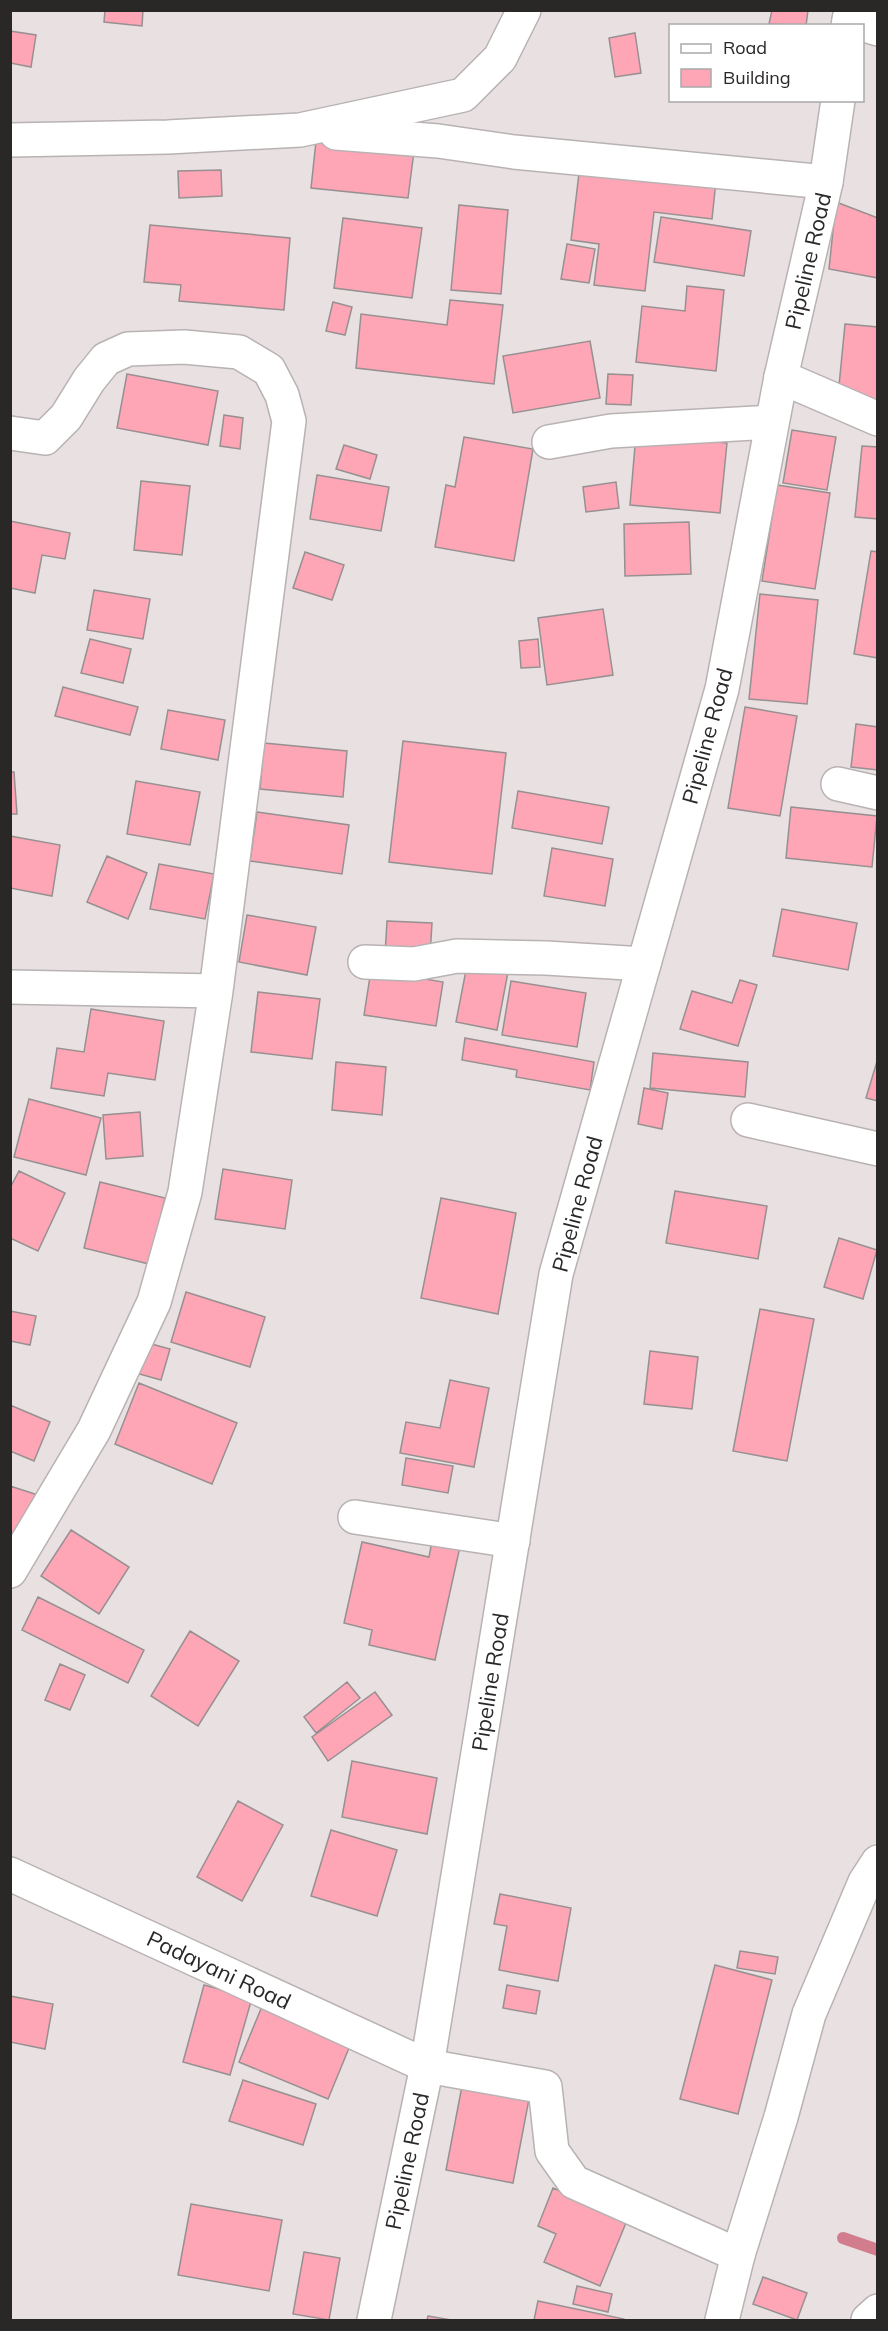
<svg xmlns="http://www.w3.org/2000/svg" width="888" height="2331" font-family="Mulish,sans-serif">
  <rect width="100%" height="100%" fill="#e8e0e1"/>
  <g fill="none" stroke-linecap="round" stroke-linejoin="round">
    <path stroke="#d27d8e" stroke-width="12" d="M843 2238 878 2250"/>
  </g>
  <path fill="#fea5b6" stroke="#979091" stroke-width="1.5" d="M105 10H143L142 26 104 22Z
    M772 10H808L806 26 769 24Z
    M10 31 36 35 31 67 10 63Z
    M635 33 641 73 615 77 609 38Z
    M317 132 415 143 408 198 311 188Z
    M580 165 716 181 712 219 654 212 645 291 594 285 599 244 571 240Z
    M221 170 222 196 179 198 178 171Z
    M836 202 878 218V278L829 269Z
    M459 205 508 210 501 294 451 290Z
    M661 217 751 231 744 276 654 262Z
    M343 218 422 228 412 298 334 288Z
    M150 225 290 238 284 310 179 301 181 285 144 282Z
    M567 244 595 249 589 283 561 279Z
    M687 286 724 290 716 371 636 362 642 306 685 311Z
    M450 300 503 305 494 384 356 368 361 314 447 325Z
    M333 302 352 307 345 335 326 331Z
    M845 324 878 327V400L838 396Z
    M590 341 600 398 513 413 503 356Z
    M127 374 218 391 208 445 117 428Z
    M608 374 633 375 631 405 606 404Z
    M224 415 243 418 240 449 220 446Z
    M792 430 836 437 827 490 783 483Z
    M636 434 727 443 720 513 630 505Z
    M464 437 533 449 514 561 435 547 446 485 455 487Z
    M344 445 377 455 370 479 336 469Z
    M862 446 878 447V519L855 517Z
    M317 475 389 487 381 531 310 519Z
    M141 481 190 486 182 555 134 550Z
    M616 482 619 508 586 512 583 487Z
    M777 485 830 493 815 589 762 581Z
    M10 521 70 533 65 559 42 555 35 593 10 588Z
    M689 522 691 574 625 576 624 524Z
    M871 551 878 552V658L854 654Z
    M305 552 344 565 332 600 293 588Z
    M94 590 150 599 143 639 87 630Z
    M760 594 818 600 807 704 749 699Z
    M603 609 613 675 547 685 538 618Z
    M90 639 131 649 123 683 81 673Z
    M538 639 540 667 521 668 519 641Z
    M63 687 138 707 130 735 55 716Z
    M745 707 797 716 780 816 728 808Z
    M168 710 225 720 218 760 161 749Z
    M856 724 878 727V770L851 767Z
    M403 741 506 753 492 874 389 862Z
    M264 743 347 751 343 797 260 789Z
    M10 772H14L17 814H10Z
    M136 781 200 792 190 845 127 834Z
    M518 791 609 807 602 844 512 828Z
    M791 807 877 816 872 867 786 858Z
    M257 812 349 825 342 874 250 861Z
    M10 836 60 845 52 896 10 888Z
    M552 848 613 859 605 906 544 896Z
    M107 856 147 873 128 919 87 902Z
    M159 864 214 874 205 919 150 909Z
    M782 909 857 923 848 970 773 956Z
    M247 915 316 927 307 975 239 962Z
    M387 921 432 923 430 956 385 955Z
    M467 965 508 972 497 1030 456 1022Z
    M371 970 443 982 436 1026 364 1015Z
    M740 980 757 985 738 1046 680 1029 692 991 732 1003Z
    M511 981 586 993 577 1047 502 1035Z
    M258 992 320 999 312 1059 251 1052Z
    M91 1009 164 1021 155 1080 108 1073 104 1096 51 1088 57 1048 84 1052Z
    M465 1038 594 1062 590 1090 516 1077 517 1070 462 1060Z
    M653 1053 748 1062 745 1097 650 1088Z
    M878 1058V1101L866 1098Z
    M336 1062 386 1067 382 1115 332 1110Z
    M644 1088 668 1093 662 1129 638 1124Z
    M29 1099 101 1118 86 1175 14 1157Z
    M140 1112 143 1156 106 1159 103 1115Z
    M223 1169 292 1180 285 1229 215 1219Z
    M19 1171 65 1193 38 1251 10 1238V1188Z
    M100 1182 165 1198 149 1264 84 1248Z
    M675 1191 767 1206 758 1259 666 1243Z
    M441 1198 516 1213 498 1314 421 1298Z
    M839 1238 877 1250 863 1299 824 1287Z
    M186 1292 265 1317 250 1367 171 1342Z
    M760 1309 814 1319 787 1461 733 1451Z
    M10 1311 36 1316 30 1345 10 1341Z
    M144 1342 170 1349 161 1380 136 1373Z
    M650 1351 698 1357 692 1409 644 1404Z
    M450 1380 489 1388 474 1467 400 1453 406 1422 440 1428Z
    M139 1383 237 1423 212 1484 115 1444Z
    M10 1405 50 1422 34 1461 10 1451Z
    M406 1458 453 1466 448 1493 402 1485Z
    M10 1486 38 1495 24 1542 10 1538Z
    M71 1530 129 1567 99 1614 41 1576Z
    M433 1536 461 1542 435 1660 369 1645 372 1630 344 1623 362 1542 429 1557Z
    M38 1597 144 1650 128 1683 22 1630Z
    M190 1631 239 1661 198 1726 151 1696Z
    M60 1664 85 1675 70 1710 45 1700Z
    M347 1682 360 1698 316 1733 304 1717Z
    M375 1692 392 1715 328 1761 312 1737Z
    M352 1761 437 1778 427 1834 342 1817Z
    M238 1801 283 1825 242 1901 197 1877Z
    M331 1830 397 1850 377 1916 311 1896Z
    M500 1894 571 1908 558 1981 499 1970 507 1926 494 1924Z
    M740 1951 778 1957 775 1974 737 1968Z
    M715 1965 772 1980 738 2114 680 2099Z
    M204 1985 252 1998 230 2075 183 2062Z
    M507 1985 540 1991 536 2014 503 2008Z
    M10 1996 53 2004 45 2049 10 2042Z
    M265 1999 354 2036 328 2099 239 2062Z
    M243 2080 316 2104 303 2145 229 2121Z
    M462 2086 529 2099 513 2183 446 2170Z
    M553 2188 628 2218 600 2286 544 2262 556 2234 538 2226Z
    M191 2204 282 2220 269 2291 178 2275Z
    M304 2252 340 2258 329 2320 293 2314Z
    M763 2277 807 2293 797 2320 753 2304Z
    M577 2286 612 2294 608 2312 573 2304Z
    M538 2301 624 2319V2320H534Z
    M428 2316 451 2320H427Z"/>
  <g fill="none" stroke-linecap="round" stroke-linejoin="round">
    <g stroke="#b9b2b3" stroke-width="36">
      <path id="minor" d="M849 20 878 29
        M336 133 438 141 514 152 826 182
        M10 140 168 137 300 130 463 95 500 58 524 10
        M781 377 878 419
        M10 433 45 438 66 417 89 380 106 359 128 349 184 347 239 352 269 370 282 395 289 421 216 991 185 1192 154 1302 94 1430 10 1571
        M549 442 611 431 772 422
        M838 784 878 793
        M365 962 414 964 457 956 546 958 644 964
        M10 987 216 991
        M748 1120 878 1149
        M355 1517 513 1541
        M10 1874 427 2066 545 2087 552 2151 574 2182 738 2255
        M868 2320 878 2311"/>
    </g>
    <g stroke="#b9b2b3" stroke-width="36">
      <path id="major" d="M848 26 851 10
        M374 2320 427 2066 556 1274 722 689 781 377 826 182 838 100
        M722 2320 738 2255 781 2117 809 2014 865 1882 878 1862"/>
    </g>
    <use href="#minor" stroke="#fff" stroke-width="33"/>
    <use href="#major" stroke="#fff" stroke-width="33"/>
  </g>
  <g text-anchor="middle" stroke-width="4.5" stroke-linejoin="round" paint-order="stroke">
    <g font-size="22" fill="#2a2727" stroke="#fff">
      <text transform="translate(808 261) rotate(-77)" y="8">Pipeline Road</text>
      <text transform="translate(707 736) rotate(-75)" y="8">Pipeline Road</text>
      <text transform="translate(577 1204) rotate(-75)" y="8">Pipeline Road</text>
      <text transform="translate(490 1682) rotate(-81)" y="8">Pipeline Road</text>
      <text transform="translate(219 1970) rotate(25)" y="8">Padayani Road</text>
      <text transform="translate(407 2161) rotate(-78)" y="8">Pipeline Road</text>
    </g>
  </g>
  <rect width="888" height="2331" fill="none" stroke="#2a2727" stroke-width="24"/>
  <rect x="669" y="24" width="195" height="78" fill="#ffffff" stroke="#aaa9a9" stroke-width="1.5"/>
  <rect x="681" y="44" width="30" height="9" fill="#ffffff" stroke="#aaa9a9" stroke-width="1.5"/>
  <text x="723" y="54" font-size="18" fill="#2a2727">Road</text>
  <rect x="681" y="69" width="30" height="18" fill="#fea5b6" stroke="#aaa9a9" stroke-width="1.5"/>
  <text x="723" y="84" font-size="18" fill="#2a2727">Building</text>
</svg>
